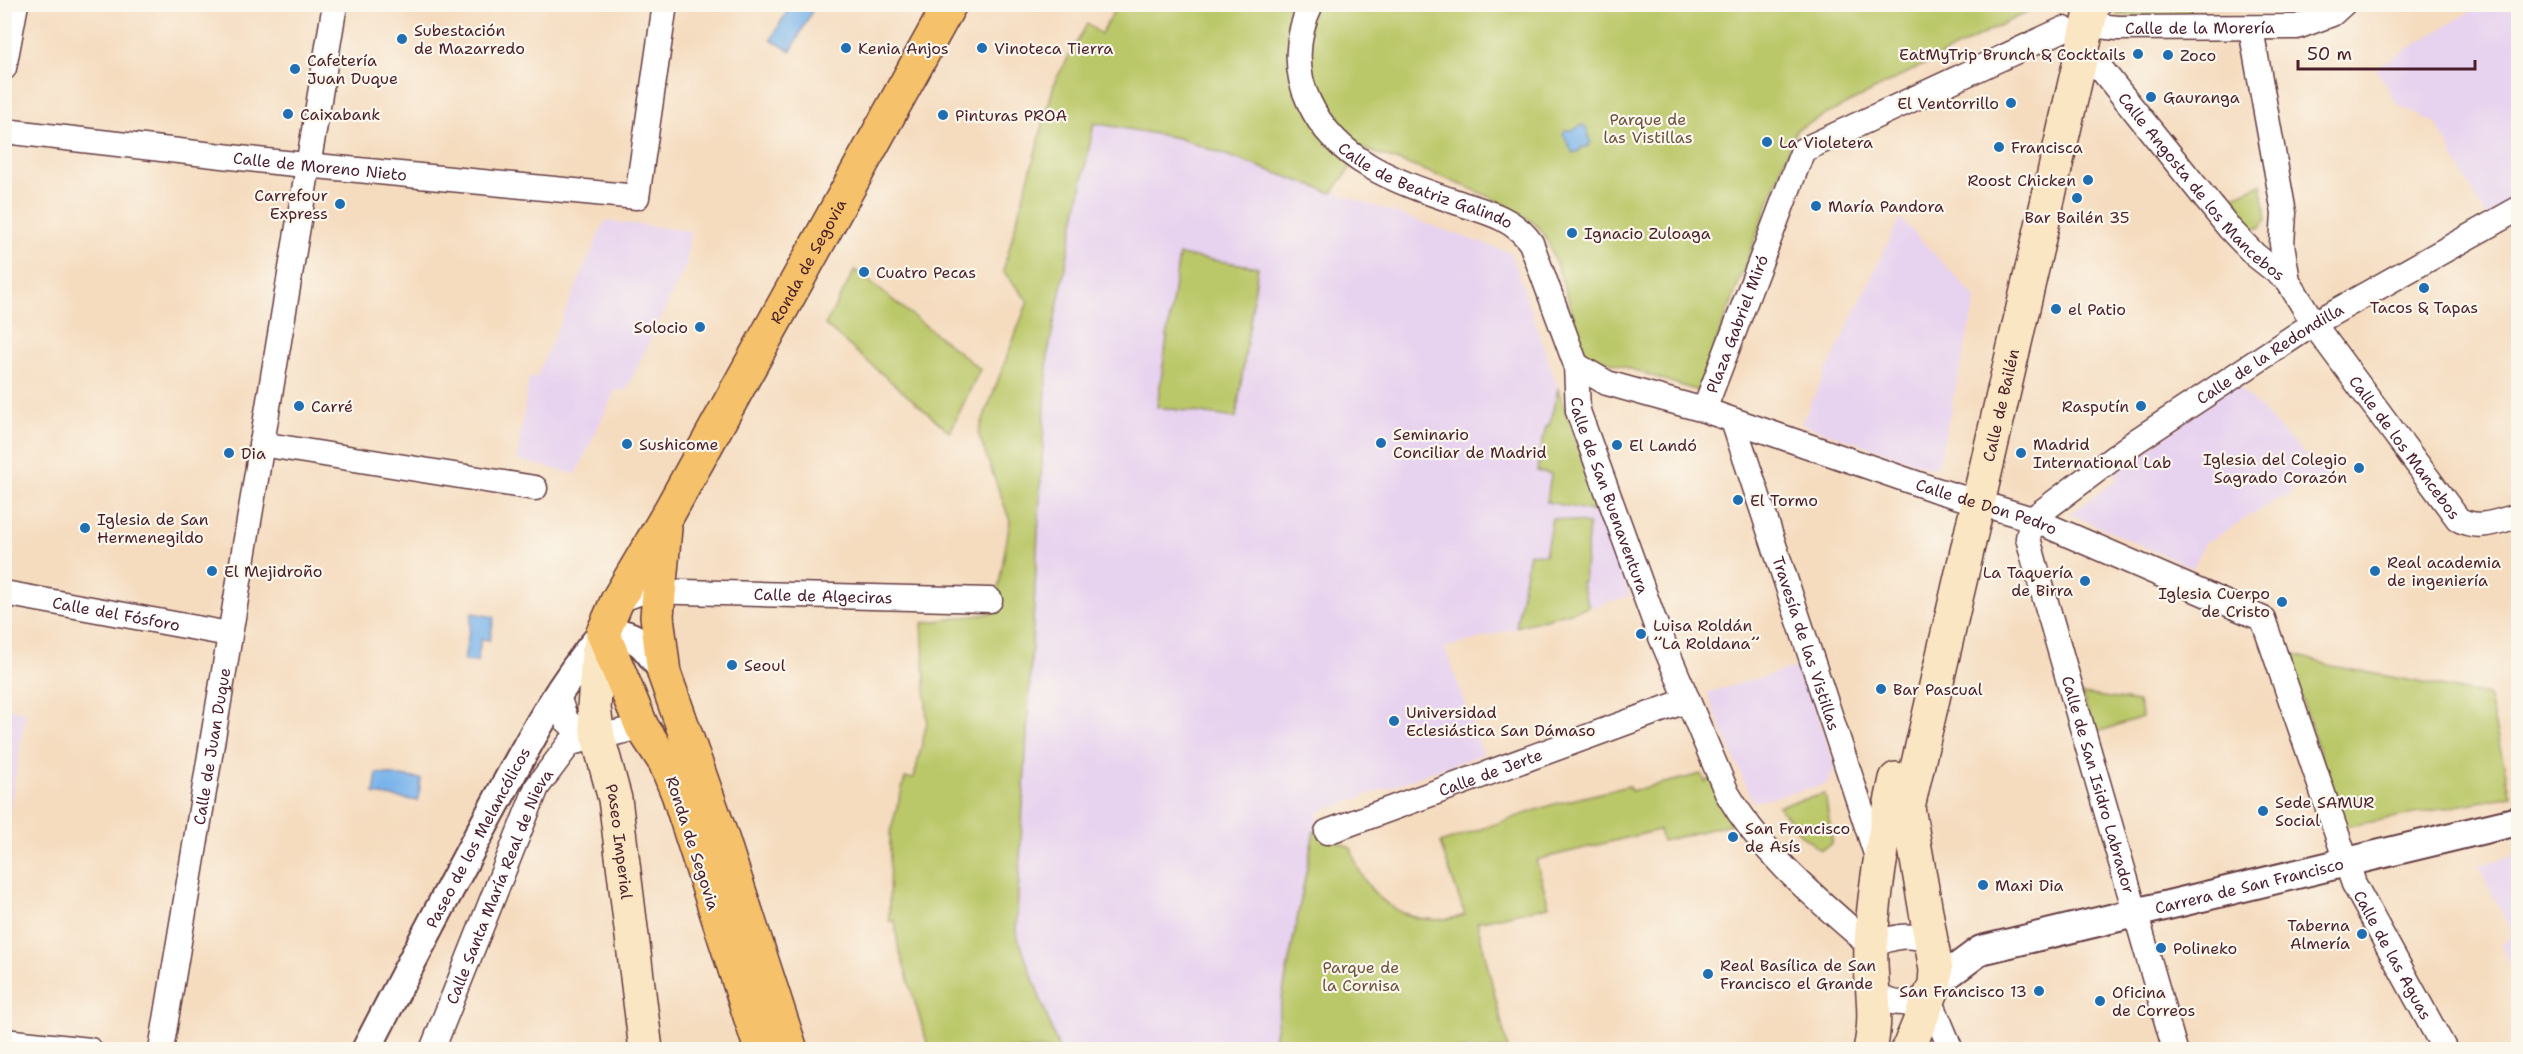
<svg xmlns="http://www.w3.org/2000/svg" width="2523" height="1054" font-family="'Shantell Sans',sans-serif">
  <rect width="100%" height="100%" fill="#fbf7ec"/>
  <filter id="ink" filterUnits="userSpaceOnUse"><feTurbulence type="fractalNoise" baseFrequency=".0167" numOctaves="2"/><feDisplacementMap in="SourceGraphic" scale="12" xChannelSelector="R" yChannelSelector="G"/><feConvolveMatrix kernelMatrix="1 2 1 2 8 2 1 2 1" color-interpolation-filters="sRGB"/></filter>
  <filter id="wash" filterUnits="userSpaceOnUse"><feTurbulence type="fractalNoise" baseFrequency=".008" numOctaves="4" result="noise"/><feDisplacementMap in="SourceGraphic" scale="24" xChannelSelector="R" yChannelSelector="G"/><feGaussianBlur stdDeviation="1.35" result="paint"/><feColorMatrix in="noise" values="0 0 0 0 0 0 0 0 0 0 0 0 0 0 0 0 0 1.4 0 .05"/><feComposite in="paint" operator="in"/></filter>
  <g filter="url(#wash)">
    <rect width="100%" height="100%" fill="#f5dcbf"/>
    <path fill="#e7d2ef" d="M2482 5H2518V195L2486 217 2436 123 2398 105 2375 68Z
      M1094 123 1178 138 1511 253 1630 596 1445 648 1483 754 1319 812 1272 1049H1059L1016 932 1048 353Z
      M1900 218 1976 298 1938 466 1935 469 1801 424Z
      M605 221 690 231 686 265 626 391 616 389 576 474 517 460 529 377 536 378Z
      M2236 384 2316 466 2332 477 2323 490 2301 477 2289 496 2276 500 2209 541 2206 540 2193 568 2070 514 2119 478 2113 475Z
      M1801 666 1836 768 1827 784 1753 802 1707 693Z
      M5 708 26 712 5 837 4 708Z
      M2518 855V982L2500 944 2513 935 2478 865Z"/>
    <path fill="#bbc869" stroke="#82744a" stroke-width="1.5" d="M1118 4 2040 5 1796 130 1698 391 1585 354C1573 318 1561 269 1545 236 1528 203 1401 162 1364 149L1332 193 1178 138 1094 123 1048 353 1016 932 1059 1049H929L898 946 895 921H889L890 833 905 778H914L927 722 922 623 994 613 1010 521 978 433 1028 301 1003 271 1055 81 1087 24 1101 34Z
      M2116 5H2192L2189 17 2118 15 2115 11Z
      M2261 184 2267 219 2260 228H2242L2221 202Z
      M1179 255 1258 267 1236 418 1157 407Z
      M855 270 980 369 950 432 825 325Z
      M1558 389 1602 513 1547 502 1551 474 1537 471 1546 426H1549Z
      M1552 518 1589 524 1584 581 1581 582 1589 607 1516 627 1529 553 1545 555Z
      M2286 652 2332 666 2488 695 2511 796 2344 827Z
      M2082 694 2138 702 2142 717 2094 733Z
      M1702 774 1705 782 1711 778 1731 824 1662 841 1659 830 1536 860 1549 906 1477 922 1508 1049 1272 1050 1314 831 1351 848C1365 901 1411 932 1465 915L1440 843 1551 805 1629 786 1631 791Z
      M1825 794 1832 838 1831 844 1821 850 1802 836 1778 806Z"/>
    <path fill="#79b4eb" stroke="#626a8b" stroke-width="1.5" d="M791 4 815 5 791 51 771 40Z
      M1582 125 1586 127 1591 142 1587 147H1582L1579 151 1573 153 1563 134 1565 130H1573Z
      M472 613 494 617 490 640 481 639 477 662 464 661Z
      M377 773 421 779 418 801 374 794Z"/>
  </g>
  <g filter="url(#ink)">
    <g fill="none" stroke-linecap="round" stroke-linejoin="round">
      <g stroke="#643b41" stroke-width="27">
        <g id="minor">
          <path id="s1" d="M1311 4C1296 35 1294 71 1309 102 1338 165 1404 184 1465 205 1491 213 1515 220 1531 243L1576 365 1578 411 1655 623 1727 793C1763 855 1817 899 1871 946 1892 937 1909 932 1931 942"/>
          <path id="s2" d="M2088 25 2118 28 2297 27 2332 14 2343 4"/>
          <path d="M2251 29 2284 213 2282 244 2288 281"/>
          <path id="s3" d="M2079 62 2102 70 2230 229 2255 255 2288 281 2318 330 2458 519C2478 531 2498 521 2518 516"/>
          <path d="M4 68 16 4"/>
          <path id="s4" d="M4 131 275 162 637 197 665 4"/>
          <path id="s5" d="M1576 365 1607 383 1704 410 1933 489 2032 519 2263 619 2354 884 2445 1050"/>
          <path id="s6" d="M1704 410 1803 150 2064 29"/>
          <path id="s7" d="M1733 421 1878 860"/>
          <path d="M261 444 535 488"/>
          <path id="s8" d="M2032 519 2136 441 2313 324 2518 209"/>
          <path id="s9" d="M2032 519 2028 538 2035 564 2175 1050"/>
          <path id="s10" d="M4 593 229 634"/>
          <path id="s11" d="M617 601 644 591 990 600"/>
          <path d="M557 693 566 720 585 738"/>
          <path id="s12" d="M1327 832 1688 700"/>
          <path d="M1875 995C1896 1006 1907 1005 1929 997L1951 1050"/>
          <path d="M4 1041 90 1050"/>
          <path id="s13" d="M161 1050 335 4"/>
          <path id="s14" d="M432 1050 537 787 570 743 642 727"/>
        </g>
      </g>
      <g stroke="#643b41" stroke-width="32">
        <g id="tertiary">
          <path id="s15" d="M1935 984 1981 950 2518 821"/>
          <path id="s16" d="M366 1050C405 974 445 898 485 823 521 757 554 690 603 633 637 631 647 647 664 673"/>
        </g>
      </g>
      <g stroke="#643b41" stroke-width="36">
        <g id="secondary">
          <path id="s17" d="M603 633 598 654 594 708 598 737 615 799 646 1050"/>
          <path d="M1870 1050C1879 1011 1869 981 1871 944 1874 888 1884 833 1896 779"/>
          <path id="s18" d="M1908 1050 1935 984 1936 970 1908 807 2093 4"/>
        </g>
      </g>
      <g stroke="#643b41" stroke-width="36">
        <g id="primary">
          <path d="M665 528 657 616 664 673 723 841 791 1050"/>
          <path id="s19" d="M761 1050 678 794 665 762 642 727 603 633 617 601 666 518 950 4"/>
        </g>
      </g>
      <use href="#minor" stroke="#fff" stroke-width="24"/>
      <use href="#tertiary" stroke="#fff" stroke-width="28"/>
      <use href="#secondary" stroke="#fbe6c4" stroke-width="33"/>
      <use href="#primary" stroke="#f5c16b" stroke-width="33"/>
    </g>
  </g>
  <g fill="#1f6fb2" stroke="#fbf7ec" stroke-width="2">
    <circle cx="402" cy="39" r="6"/>
    <circle cx="846" cy="48" r="6"/>
    <circle cx="982" cy="48" r="6"/>
    <circle cx="2138" cy="54" r="6"/>
    <circle cx="2168" cy="55" r="6"/>
    <circle cx="295" cy="69" r="6"/>
    <circle cx="2151" cy="97" r="6"/>
    <circle cx="2011" cy="103" r="6"/>
    <circle cx="288" cy="114" r="6"/>
    <circle cx="943" cy="115" r="6"/>
    <circle cx="1767" cy="142" r="6"/>
    <circle cx="1999" cy="147" r="6"/>
    <circle cx="2088" cy="180" r="6"/>
    <circle cx="2077" cy="198" r="6"/>
    <circle cx="340" cy="204" r="6"/>
    <circle cx="1816" cy="206" r="6"/>
    <circle cx="1572" cy="233" r="6"/>
    <circle cx="864" cy="272" r="6"/>
    <circle cx="2424" cy="288" r="6"/>
    <circle cx="2056" cy="309" r="6"/>
    <circle cx="700" cy="327" r="6"/>
    <circle cx="299" cy="406" r="6"/>
    <circle cx="2141" cy="406" r="6"/>
    <circle cx="1381" cy="443" r="6"/>
    <circle cx="627" cy="444" r="6"/>
    <circle cx="1617" cy="445" r="6"/>
    <circle cx="229" cy="453" r="6"/>
    <circle cx="2021" cy="453" r="6"/>
    <circle cx="2359" cy="468" r="6"/>
    <circle cx="1738" cy="500" r="6"/>
    <circle cx="85" cy="528" r="6"/>
    <circle cx="212" cy="571" r="6"/>
    <circle cx="2375" cy="571" r="6"/>
    <circle cx="2085" cy="581" r="6"/>
    <circle cx="2282" cy="602" r="6"/>
    <circle cx="1641" cy="634" r="6"/>
    <circle cx="732" cy="665" r="6"/>
    <circle cx="1881" cy="689" r="6"/>
    <circle cx="1394" cy="721" r="6"/>
    <circle cx="2263" cy="811" r="6"/>
    <circle cx="1733" cy="837" r="6"/>
    <circle cx="1983" cy="885" r="6"/>
    <circle cx="2362" cy="934" r="6"/>
    <circle cx="2161" cy="948" r="6"/>
    <circle cx="1708" cy="974" r="6"/>
    <circle cx="2039" cy="991" r="6"/>
    <circle cx="2100" cy="1001" r="6"/>
  </g>
  <g text-anchor="middle" stroke-width="4.5" stroke-linejoin="round" paint-order="stroke">
    <g font-size="16" fill="#4a1f2b" stroke="#fbf7ec">
      <text dy="6" stroke="none"><textPath href="#s2" startOffset="112">Calle de la Morería</textPath></text>
      <text dy="6" stroke="none"><textPath href="#s4" startOffset="318">Calle de Moreno Nieto</textPath></text>
      <text dy="6" stroke="none"><textPath href="#s1" startOffset="250">Calle de Beatriz Galindo</textPath></text>
      <text dy="6" stroke="none"><textPath href="#s3" startOffset="178">Calle Angosta de los Mancebos</textPath></text>
      <text dy="6" stroke="none"><textPath href="#s19" startOffset="872">Ronda de Segovia</textPath></text>
      <text dy="6" stroke="none"><textPath href="#s6" startOffset="92">Plaza Gabriel Miró</textPath></text>
      <text dy="6" stroke="none"><textPath href="#s8" startOffset="290">Calle de la Redondilla</textPath></text>
      <text dy="6" stroke="none"><textPath href="#s18" startOffset="663">Calle de Bailén</textPath></text>
      <text dy="6" stroke="none"><textPath href="#s3" startOffset="510">Calle de los Mancebos</textPath></text>
      <text dy="6" stroke="none"><textPath href="#s1" startOffset="638">Calle de San Buenaventura</textPath></text>
      <text dy="6" stroke="none"><textPath href="#s5" startOffset="435">Calle de Don Pedro</textPath></text>
      <text dy="6" stroke="none"><textPath href="#s11" startOffset="208">Calle de Algeciras</textPath></text>
      <text dy="6" stroke="none"><textPath href="#s10" startOffset="114">Calle del Fósforo</textPath></text>
      <text dy="6" stroke="none"><textPath href="#s7" startOffset="234">Travesía de las Vistillas</textPath></text>
      <text dy="6" stroke="none"><textPath href="#s13" startOffset="308">Calle de Juan Duque</textPath></text>
      <text dy="6" stroke="none"><textPath href="#s12" startOffset="174">Calle de Jerte</textPath></text>
      <text dy="6" stroke="none"><textPath href="#s9" startOffset="276">Calle de San Isidro Labrador</textPath></text>
      <text dy="6" stroke="none"><textPath href="#s16" startOffset="240">Paseo de los Melancólicos</textPath></text>
      <text dy="6" stroke="none"><textPath href="#s17" startOffset="212">Paseo Imperial</textPath></text>
      <text transform="translate(693 843) rotate(72)" y="6">Ronda de Segovia</text>
      <text dy="6" stroke="none"><textPath href="#s15" startOffset="333">Carrera de San Francisco</textPath></text>
      <text dy="6" stroke="none"><textPath href="#s14" startOffset="177">Calle Santa María Real de Nieva</textPath></text>
      <text dy="6" stroke="none"><textPath href="#s5" startOffset="1095">Calle de las Aguas</textPath></text>
    </g>
    <g font-size="16" fill="#4a1f2b" stroke="#fbf7ec" text-anchor="start">
      <text x="414" y="36">Subestación<tspan x="414" dy="18">de Mazarredo</tspan></text>
      <text x="858" y="54">Kenia Anjos</text>
      <text x="994" y="54">Vinoteca Tierra</text>
      <text x="2126" y="60" text-anchor="end">EatMyTrip Brunch &amp; Cocktails</text>
      <text x="2180" y="61">Zoco</text>
      <text x="307" y="66">Cafetería<tspan x="307" dy="18">Juan Duque</tspan></text>
      <text x="2163" y="103">Gauranga</text>
      <text x="1999" y="109" text-anchor="end">El Ventorrillo</text>
      <text x="300" y="120">Caixabank</text>
      <text x="955" y="121">Pinturas PROA</text>
      <text x="1779" y="148">La Violetera</text>
      <text x="2011" y="153">Francisca</text>
      <text x="2076" y="186" text-anchor="end">Roost Chicken</text>
      <text x="328" y="201" text-anchor="end">Carrefour<tspan x="328" dy="18">Express</tspan></text>
      <text x="1828" y="212">María Pandora</text>
      <text x="2077" y="223" text-anchor="middle">Bar Bailén 35</text>
      <text x="1584" y="239">Ignacio Zuloaga</text>
      <text x="876" y="278">Cuatro Pecas</text>
      <text x="2424" y="313" text-anchor="middle">Tacos &amp; Tapas</text>
      <text x="2068" y="315">el Patio</text>
      <text x="688" y="333" text-anchor="end">Solocio</text>
      <text x="311" y="412">Carré</text>
      <text x="2129" y="412" text-anchor="end">Rasputín</text>
      <text x="1393" y="440">Seminario<tspan x="1393" dy="18">Conciliar de Madrid</tspan></text>
      <text x="639" y="450">Sushicome</text>
      <text x="2033" y="450">Madrid<tspan x="2033" dy="18">International Lab</tspan></text>
      <text x="1629" y="451">El Landó</text>
      <text x="241" y="459">Dia</text>
      <text x="2347" y="465" text-anchor="end">Iglesia del Colegio<tspan x="2347" dy="18">Sagrado Corazón</tspan></text>
      <text x="1750" y="506">El Tormo</text>
      <text x="97" y="525">Iglesia de San<tspan x="97" dy="18">Hermenegildo</tspan></text>
      <text x="2387" y="568">Real academia<tspan x="2387" dy="18">de ingeniería</tspan></text>
      <text x="224" y="577">El Mejidroño</text>
      <text x="2073" y="578" text-anchor="end">La Taquería<tspan x="2073" dy="18">de Birra</tspan></text>
      <text x="2270" y="599" text-anchor="end">Iglesia Cuerpo<tspan x="2270" dy="18">de Cristo</tspan></text>
      <text x="1653" y="631">Luisa Roldán<tspan x="1653" dy="18">´´La Roldana´´</tspan></text>
      <text x="744" y="671">Seoul</text>
      <text x="1893" y="695">Bar Pascual</text>
      <text x="1406" y="718">Universidad<tspan x="1406" dy="18">Eclesiástica San Dámaso</tspan></text>
      <text x="2275" y="808">Sede SAMUR<tspan x="2275" dy="18">Social</tspan></text>
      <text x="1745" y="834">San Francisco<tspan x="1745" dy="18">de Asís</tspan></text>
      <text x="1995" y="891">Maxi Dia</text>
      <text x="2350" y="931" text-anchor="end">Taberna<tspan x="2350" dy="18">Almería</tspan></text>
      <text x="2173" y="954">Polineko</text>
      <text x="1720" y="971">Real Basílica de San<tspan x="1720" dy="18">Francisco el Grande</tspan></text>
      <text x="2027" y="997" text-anchor="end">San Francisco 13</text>
      <text x="2112" y="998">Oficina<tspan x="2112" dy="18">de Correos</tspan></text>
    </g>
    <g font-size="16" fill="#6c523e" stroke="#fbf7ec">
      <text x="1648" y="125">Parque de<tspan x="1648" dy="18">las Vistillas</tspan></text>
      <text x="1361" y="973">Parque de<tspan x="1361" dy="18">la Cornisa</tspan></text>
    </g>
  </g>
  <rect width="2523" height="1054" fill="none" stroke="#fbf7ec" stroke-width="24"/>
  <path d="M2298 60v9h177v-9" fill="none" stroke="#4a1f2b" stroke-width="3"/>
  <text x="2307" y="60" font-size="18" fill="#4a1f2b" stroke="#fbf7ec" stroke-width="4.5" paint-order="stroke">50 m</text>
</svg>
